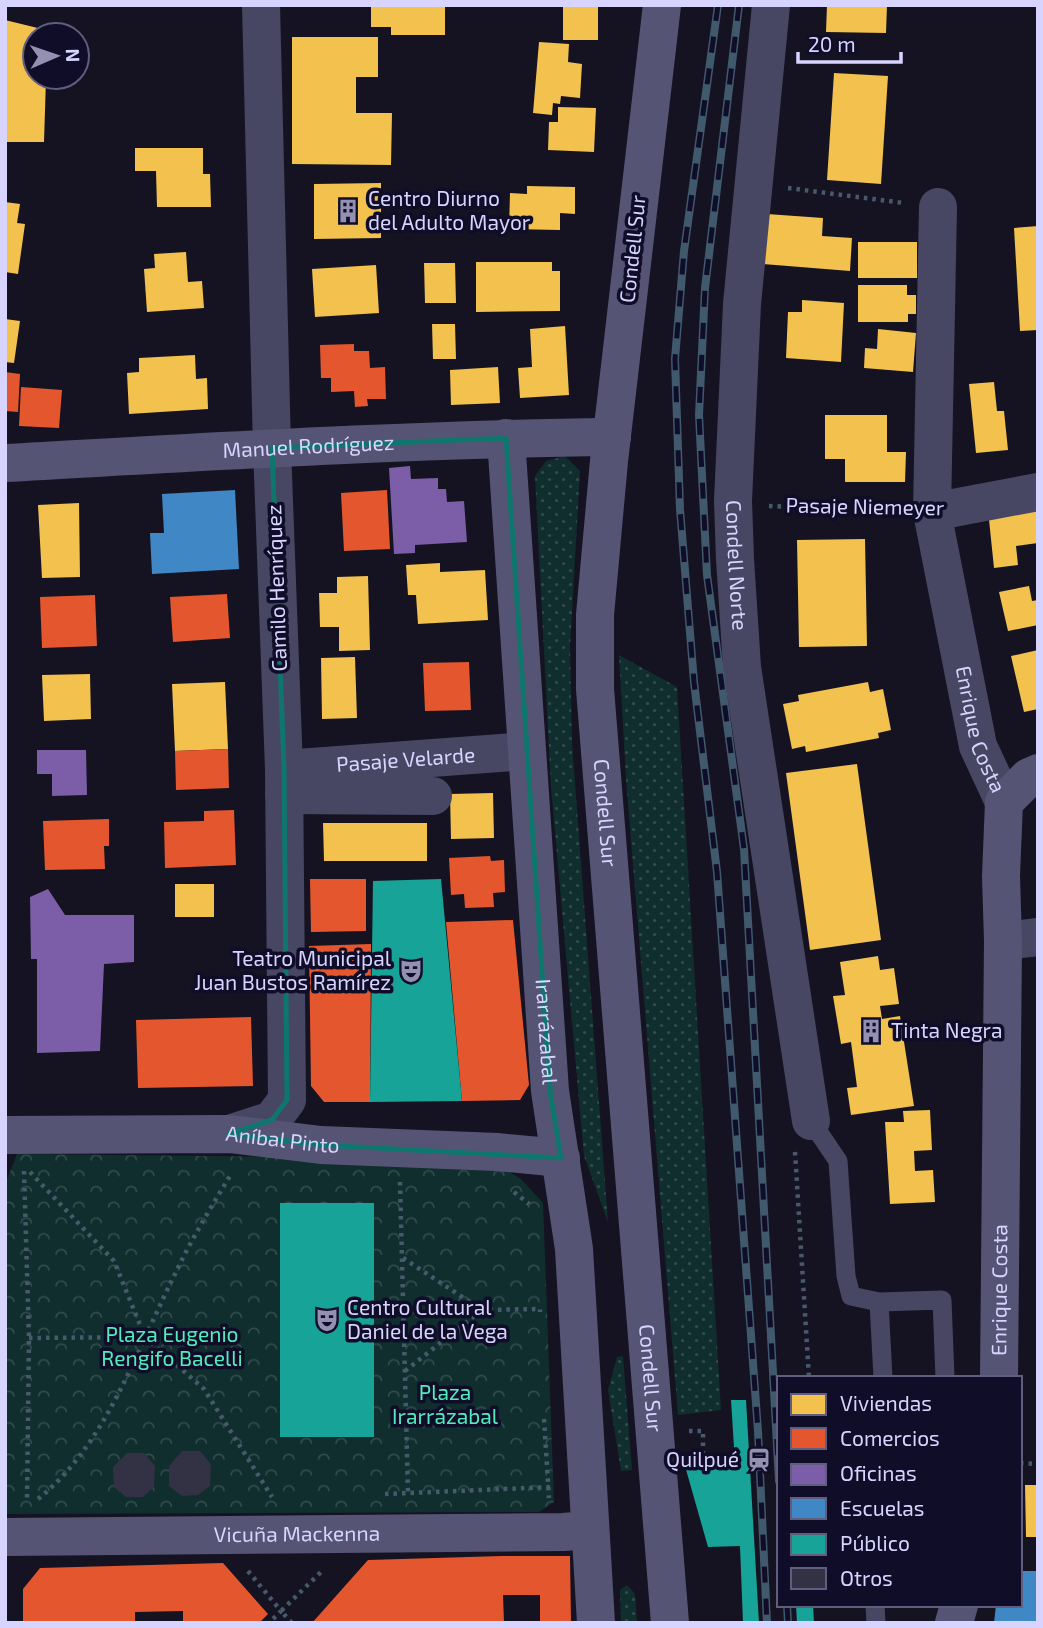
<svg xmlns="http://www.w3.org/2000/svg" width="1043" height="1628" font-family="'Exo 2',sans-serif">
  <defs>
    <pattern id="grass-dots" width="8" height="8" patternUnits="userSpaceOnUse" patternTransform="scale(1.75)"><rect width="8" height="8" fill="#102e2e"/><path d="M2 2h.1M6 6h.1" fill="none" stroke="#324b4d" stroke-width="1.8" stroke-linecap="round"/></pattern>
    <pattern id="forest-crowns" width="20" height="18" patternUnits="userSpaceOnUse" patternTransform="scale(1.75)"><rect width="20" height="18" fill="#102e2e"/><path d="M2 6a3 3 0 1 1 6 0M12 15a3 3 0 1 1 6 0" fill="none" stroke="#324b4d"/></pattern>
  </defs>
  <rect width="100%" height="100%" fill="#151322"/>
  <path fill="url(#grass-dots)" d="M565 456 580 471 570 647 572 743 608 1222 584 1156 551 787 535 476 546 461Z
    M619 655 677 687 721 1410 678 1415 626 779Z
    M623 1356 632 1470 621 1471 608 1390 617 1357Z
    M627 1585 635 1594 637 1623H621L620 1590Z"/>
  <path fill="url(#forest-crowns)" d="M17 1154 488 1159 521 1179 543 1203 554 1502 539 1512 5 1514 6 1182Z"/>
  <path fill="#f2c14e" d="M371 5H445V35H391V27H371Z
    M563 5H598V40H563Z
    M827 5H887L886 33 826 32Z
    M5 20 50 31 49 35H35V77L46 79 44 142H5Z
    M292 37H378V77H356V113H392L391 165 292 164Z
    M539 42 569 44 568 62 582 64 580 98 561 96 560 104 553 103 552 115 533 113Z
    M834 73 888 76 881 184 827 180Z
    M558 107 596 108 594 152 548 150 549 122H558Z
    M135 148H203V174H210L211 207H157L156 171H135Z
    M381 183V238L314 239V184Z
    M527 186 575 187V214L560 213V230L509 229 510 193 527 194Z
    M5 202 20 204 17 223 25 224 18 274 5 272Z
    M767 214 823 218 822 236 852 238 850 271 763 264Z
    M1038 226V330L1020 331 1014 228Z
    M858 242H917V278H858Z
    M186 252 188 282 202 281 204 308 147 312 144 269 155 268 154 254Z
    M476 262H552V271H560V311L476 312Z
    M424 263H455L456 303H425Z
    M376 265 379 313 315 317 312 269Z
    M858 285H907V295H916V314H908V322H858Z
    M802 300 844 303 841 362 786 358 788 312H802Z
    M5 319 20 321 14 363 5 362Z
    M432 324H455L456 359H433Z
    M565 326 569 395 520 398 518 368 532 367 530 329Z
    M878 329 916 333 913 372 864 368 865 348 877 349Z
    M195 355 196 379 207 378 208 409 129 414 127 373 139 372V358Z
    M498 367 500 403 451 405 450 370Z
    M994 382 997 411H1004L1008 450 976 453 969 384Z
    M825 415H887V452H906L905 482H845V459H825Z
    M79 503 80 577 42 578 38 505Z
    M1038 504V543L1016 546 1018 565 994 568 988 510Z
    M865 539 867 646 799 647 797 540Z
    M440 563V572L485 570 488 620 418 624 416 595H408L406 565Z
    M368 576 370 650 339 651V627H320L319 593H337V577Z
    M1029 586 1032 601 1038 600V625L1008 631 999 592Z
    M1038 650V709L1024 712 1011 656Z
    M355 657 357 718 322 719 321 658Z
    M90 674 91 719 44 721 42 675Z
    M225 682 228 749 175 751 172 684Z
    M868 682 870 692 883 689 891 730 878 733 879 738 806 752 805 746 792 749 783 704 799 701 798 695Z
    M857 764 881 940 810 950 786 773Z
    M493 793 494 838 451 839 450 794Z
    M323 823H427V861H324Z
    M175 884H214V917H175Z
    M878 956 880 970 894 968 899 1004 880 1006 882 1019 900 1016 914 1106 851 1115 847 1088 857 1087 851 1042 841 1044 833 996 845 995 840 962Z
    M930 1110 932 1150 914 1151 915 1171 933 1170 935 1202 890 1204 885 1122H904L903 1111Z
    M1025 1485H1038V1537H1026Z"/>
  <path fill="#e4572e" d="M354 344V351H369L370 368 385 367 386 399H367L368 406 355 407 354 391 331 392V378H321L320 345Z
    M5 372 20 374 18 412 5 411Z
    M21 387 62 390 59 428 19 426Z
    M387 490 390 549 344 551 341 493Z
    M227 594 230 638 173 642 170 597Z
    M95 595 97 646 42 648 40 597Z
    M469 662 471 710 425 711 423 663Z
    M228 749 229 788 176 790 175 751Z
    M234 810 236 865 165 868 164 822 204 821V811Z
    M109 819V846H104L105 869 45 870 43 821Z
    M490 856 491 861 504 860 505 892 493 893 494 907 465 908 464 894 451 895 449 858Z
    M310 879H366V931L311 932Z
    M513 920 529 1085 520 1100 462 1101 446 922Z
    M371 944 370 1102H324L311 1086 309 946Z
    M251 1017 253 1086 138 1088 136 1020Z
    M502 1556H570L571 1623H540V1595H503L504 1623H312L368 1560Z
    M223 1563 268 1614 259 1623H183V1611L135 1612V1623H23V1589L40 1568Z"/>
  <path fill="#7b5ea7" d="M410 466 411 479 438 478V489H446L447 502 464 501 467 542 415 545V553L394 554 389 468Z
    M37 750H86L87 795 52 796V774H37Z
    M48 889 65 915H134V962L104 964 100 1051 37 1053V959H31L30 897Z"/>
  <path fill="#3f88c5" d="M235 490 239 569 152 574 150 533H164L162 494Z
    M1020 1571H1038V1623H994L996 1605H1020Z"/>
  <path fill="#17a398" d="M441 879 462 1101 370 1102 373 881Z
    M280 1203H374V1437H280Z
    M731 1400H746L759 1623H743L740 1546 708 1547 685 1466 735 1463Z
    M796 1605H813L814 1623H797Z"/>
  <path fill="#333144" d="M182 1451H200L211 1464 210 1486 198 1495 182 1496 169 1486V1466Z
    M127 1453H144L155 1466 154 1487 143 1497H126L114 1487 113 1467Z"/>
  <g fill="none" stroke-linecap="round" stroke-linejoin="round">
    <path stroke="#475a6b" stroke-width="4.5" stroke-dasharray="3.5 5" stroke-linecap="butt" d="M788 188 904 203
      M769 506 896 511
      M795 1152 809 1378
      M24 1171 29 1338 27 1501
      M30 1172 114 1261 145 1337 204 1389 272 1497
      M400 1182 408 1493
      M514 1192 529 1204
      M403 1258 482 1310 540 1309V1312
      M29 1338 145 1337
      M405 1371 482 1310
      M544 1419 549 1498
      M689 1431H703V1465
      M1020 1463 1038 1464
      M385 1494 551 1487
      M38 1499C107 1444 137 1349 176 1272 192 1238 212 1206 231 1174
      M248 1571 281 1611 269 1623
      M292 1623 281 1611 322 1571"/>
    <path stroke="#474763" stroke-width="19" d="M811 1121 838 1161 846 1276 851 1296 879 1302
      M883 1378 879 1302 942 1300 945 1378
      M875 1605 876 1623"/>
    <g stroke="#474763" stroke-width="38">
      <path id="s1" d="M771 5 742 304 733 501 735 559 742 667 811 1121"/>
      <path id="s2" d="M938 207 932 512 978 746 1004 802"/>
      <path d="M932 512 1038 492"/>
      <path id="s3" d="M284 769 527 751"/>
      <path d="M284 795 433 796"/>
      <path d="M1003 941 1038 937"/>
      <path d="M229 1134 272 1120 287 1100 284 769 272 448 261 5"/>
    </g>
    <g stroke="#565475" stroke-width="38">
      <path id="s4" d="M662 5 609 461 595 615V689L670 1623"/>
      <path id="s5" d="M506 438 550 1091 574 1249 596 1623"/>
      <path id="s6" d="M5 463C207 452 410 439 612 437"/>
      <path id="s7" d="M5 1135 229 1134 321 1145 497 1152 561 1158"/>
      <path id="s8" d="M999 1378 1003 941 1001 876 1004 802 1029 777 1038 773"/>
      <path id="s9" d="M5 1537 563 1532 589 1530"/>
      <path d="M954 1623 959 1605"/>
    </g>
    <g stroke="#40596c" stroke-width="8">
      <path id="rail" d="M718 5 684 251 675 359 680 509 694 682 717 872 758 1431 767 1623
        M739 5 705 288 699 415 707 575 744 849 779 1481
        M787 1605 788 1623"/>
    </g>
    <use href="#rail" stroke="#100d28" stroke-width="5" stroke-dasharray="16" stroke-linecap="butt"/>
  </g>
  <path fill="none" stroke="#0f766e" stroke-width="5" stroke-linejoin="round" d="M506 438 550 1091 561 1158 321 1145 229 1134 272 1120 287 1100 284 769 272 448Z"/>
  <defs>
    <g id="building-bare" transform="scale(1.89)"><path d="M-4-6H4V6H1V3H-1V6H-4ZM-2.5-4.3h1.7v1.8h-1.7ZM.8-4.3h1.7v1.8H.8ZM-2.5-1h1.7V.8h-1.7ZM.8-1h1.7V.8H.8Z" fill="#9390b2" stroke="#100d28" stroke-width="2.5" paint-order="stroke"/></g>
    <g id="theatre-bare" transform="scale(1.89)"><path d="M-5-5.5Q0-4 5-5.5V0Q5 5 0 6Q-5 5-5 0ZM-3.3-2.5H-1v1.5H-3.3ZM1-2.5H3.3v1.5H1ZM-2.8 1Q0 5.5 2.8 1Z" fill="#9390b2" stroke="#100d28" stroke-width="2.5" paint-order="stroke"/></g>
    <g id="station-bare" transform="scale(1.89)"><path d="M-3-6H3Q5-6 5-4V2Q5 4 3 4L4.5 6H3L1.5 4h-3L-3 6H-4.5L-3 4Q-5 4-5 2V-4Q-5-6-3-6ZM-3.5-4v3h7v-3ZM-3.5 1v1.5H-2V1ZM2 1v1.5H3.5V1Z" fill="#9390b2" stroke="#100d28" stroke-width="2.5" paint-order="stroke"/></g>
  </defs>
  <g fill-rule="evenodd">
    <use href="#building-bare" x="348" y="211"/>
    <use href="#theatre-bare" x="411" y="971"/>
    <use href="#building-bare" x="871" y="1031"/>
    <use href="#theatre-bare" x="327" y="1320"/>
    <use href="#station-bare" x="759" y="1460"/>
  </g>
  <g text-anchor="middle" stroke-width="7" stroke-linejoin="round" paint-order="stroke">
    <g font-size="21" fill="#d7d4ff" stroke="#100d28" text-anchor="start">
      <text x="368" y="206">Centro Diurno<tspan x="368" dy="24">del Adulto Mayor</tspan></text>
      <text x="391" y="966" text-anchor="end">Teatro Municipal<tspan x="391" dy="24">Juan Bustos Ramírez</tspan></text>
      <text x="891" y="1038">Tinta Negra</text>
      <text x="347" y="1315">Centro Cultural<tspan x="347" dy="24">Daniel de la Vega</tspan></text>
      <text x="739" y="1467" text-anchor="end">Quilpué</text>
    </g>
    <g font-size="21" fill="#d7d4ff" stroke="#100d28">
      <text transform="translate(633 249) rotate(-84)" y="7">Condell Sur</text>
      <text dy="7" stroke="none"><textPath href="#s6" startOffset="304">Manuel Rodríguez</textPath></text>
      <text transform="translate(865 507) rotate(1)" y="7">Pasaje Niemeyer</text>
      <text dy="7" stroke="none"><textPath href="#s1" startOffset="562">Condell Norte</textPath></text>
      <text transform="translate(277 588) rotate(-92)" y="7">Camilo Henríquez</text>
      <text dy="7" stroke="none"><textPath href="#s2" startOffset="528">Enrique Costa</textPath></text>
      <text dy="7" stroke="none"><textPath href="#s3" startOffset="122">Pasaje Velarde</textPath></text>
      <text dy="7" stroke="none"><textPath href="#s4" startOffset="812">Condell Sur</textPath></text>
      <text dy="7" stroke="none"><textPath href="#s5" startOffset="595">Irarrázabal</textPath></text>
      <text dy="7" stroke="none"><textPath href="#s7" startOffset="278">Aníbal Pinto</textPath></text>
      <text dy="7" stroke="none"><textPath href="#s8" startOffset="88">Enrique Costa</textPath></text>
      <text dy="7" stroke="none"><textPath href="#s4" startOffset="1379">Condell Sur</textPath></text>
      <text dy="7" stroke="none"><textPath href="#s9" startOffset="292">Vicuña Mackenna</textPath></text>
    </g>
    <g font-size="21" fill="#52ecc0" stroke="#100d28">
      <text x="172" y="1342">Plaza Eugenio<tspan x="172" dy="24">Rengifo Bacelli</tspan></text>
      <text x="445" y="1400">Plaza<tspan x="445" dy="24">Irarrázabal</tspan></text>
    </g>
  </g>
  <rect width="1043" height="1628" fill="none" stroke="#d7d4ff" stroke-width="14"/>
  <rect x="777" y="1376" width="245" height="231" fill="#100d28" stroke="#605d7e" stroke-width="2"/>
  <rect x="791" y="1394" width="35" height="21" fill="#f2c14e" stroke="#605d7e" stroke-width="2"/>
  <text x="840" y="1411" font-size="21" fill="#d7d4ff">Viviendas</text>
  <rect x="791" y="1428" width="35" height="21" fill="#e4572e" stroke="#605d7e" stroke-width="2"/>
  <text x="840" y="1446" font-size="21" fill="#d7d4ff">Comercios</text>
  <rect x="791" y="1464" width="35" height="21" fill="#7b5ea7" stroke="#605d7e" stroke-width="2"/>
  <text x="840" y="1481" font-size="21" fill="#d7d4ff">Oficinas</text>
  <rect x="791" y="1498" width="35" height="21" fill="#3f88c5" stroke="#605d7e" stroke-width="2"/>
  <text x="840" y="1516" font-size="21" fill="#d7d4ff">Escuelas</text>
  <rect x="791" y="1534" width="35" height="21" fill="#17a398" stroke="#605d7e" stroke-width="2"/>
  <text x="840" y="1551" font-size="21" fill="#d7d4ff">Público</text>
  <rect x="791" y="1568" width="35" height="21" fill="#333144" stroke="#605d7e" stroke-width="2"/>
  <text x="840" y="1586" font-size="21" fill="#d7d4ff">Otros</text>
  <g transform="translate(56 56) rotate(88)"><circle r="33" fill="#100d28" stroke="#605d7e" stroke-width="2"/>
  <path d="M0-5L12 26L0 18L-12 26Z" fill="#9390b2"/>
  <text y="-10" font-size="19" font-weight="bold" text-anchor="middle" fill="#d7d4ff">N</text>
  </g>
  <path d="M798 52v10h103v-10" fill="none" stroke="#d7d4ff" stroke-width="3.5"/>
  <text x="808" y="52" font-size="21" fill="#d7d4ff" stroke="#100d28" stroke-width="5" paint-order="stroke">20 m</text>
</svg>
